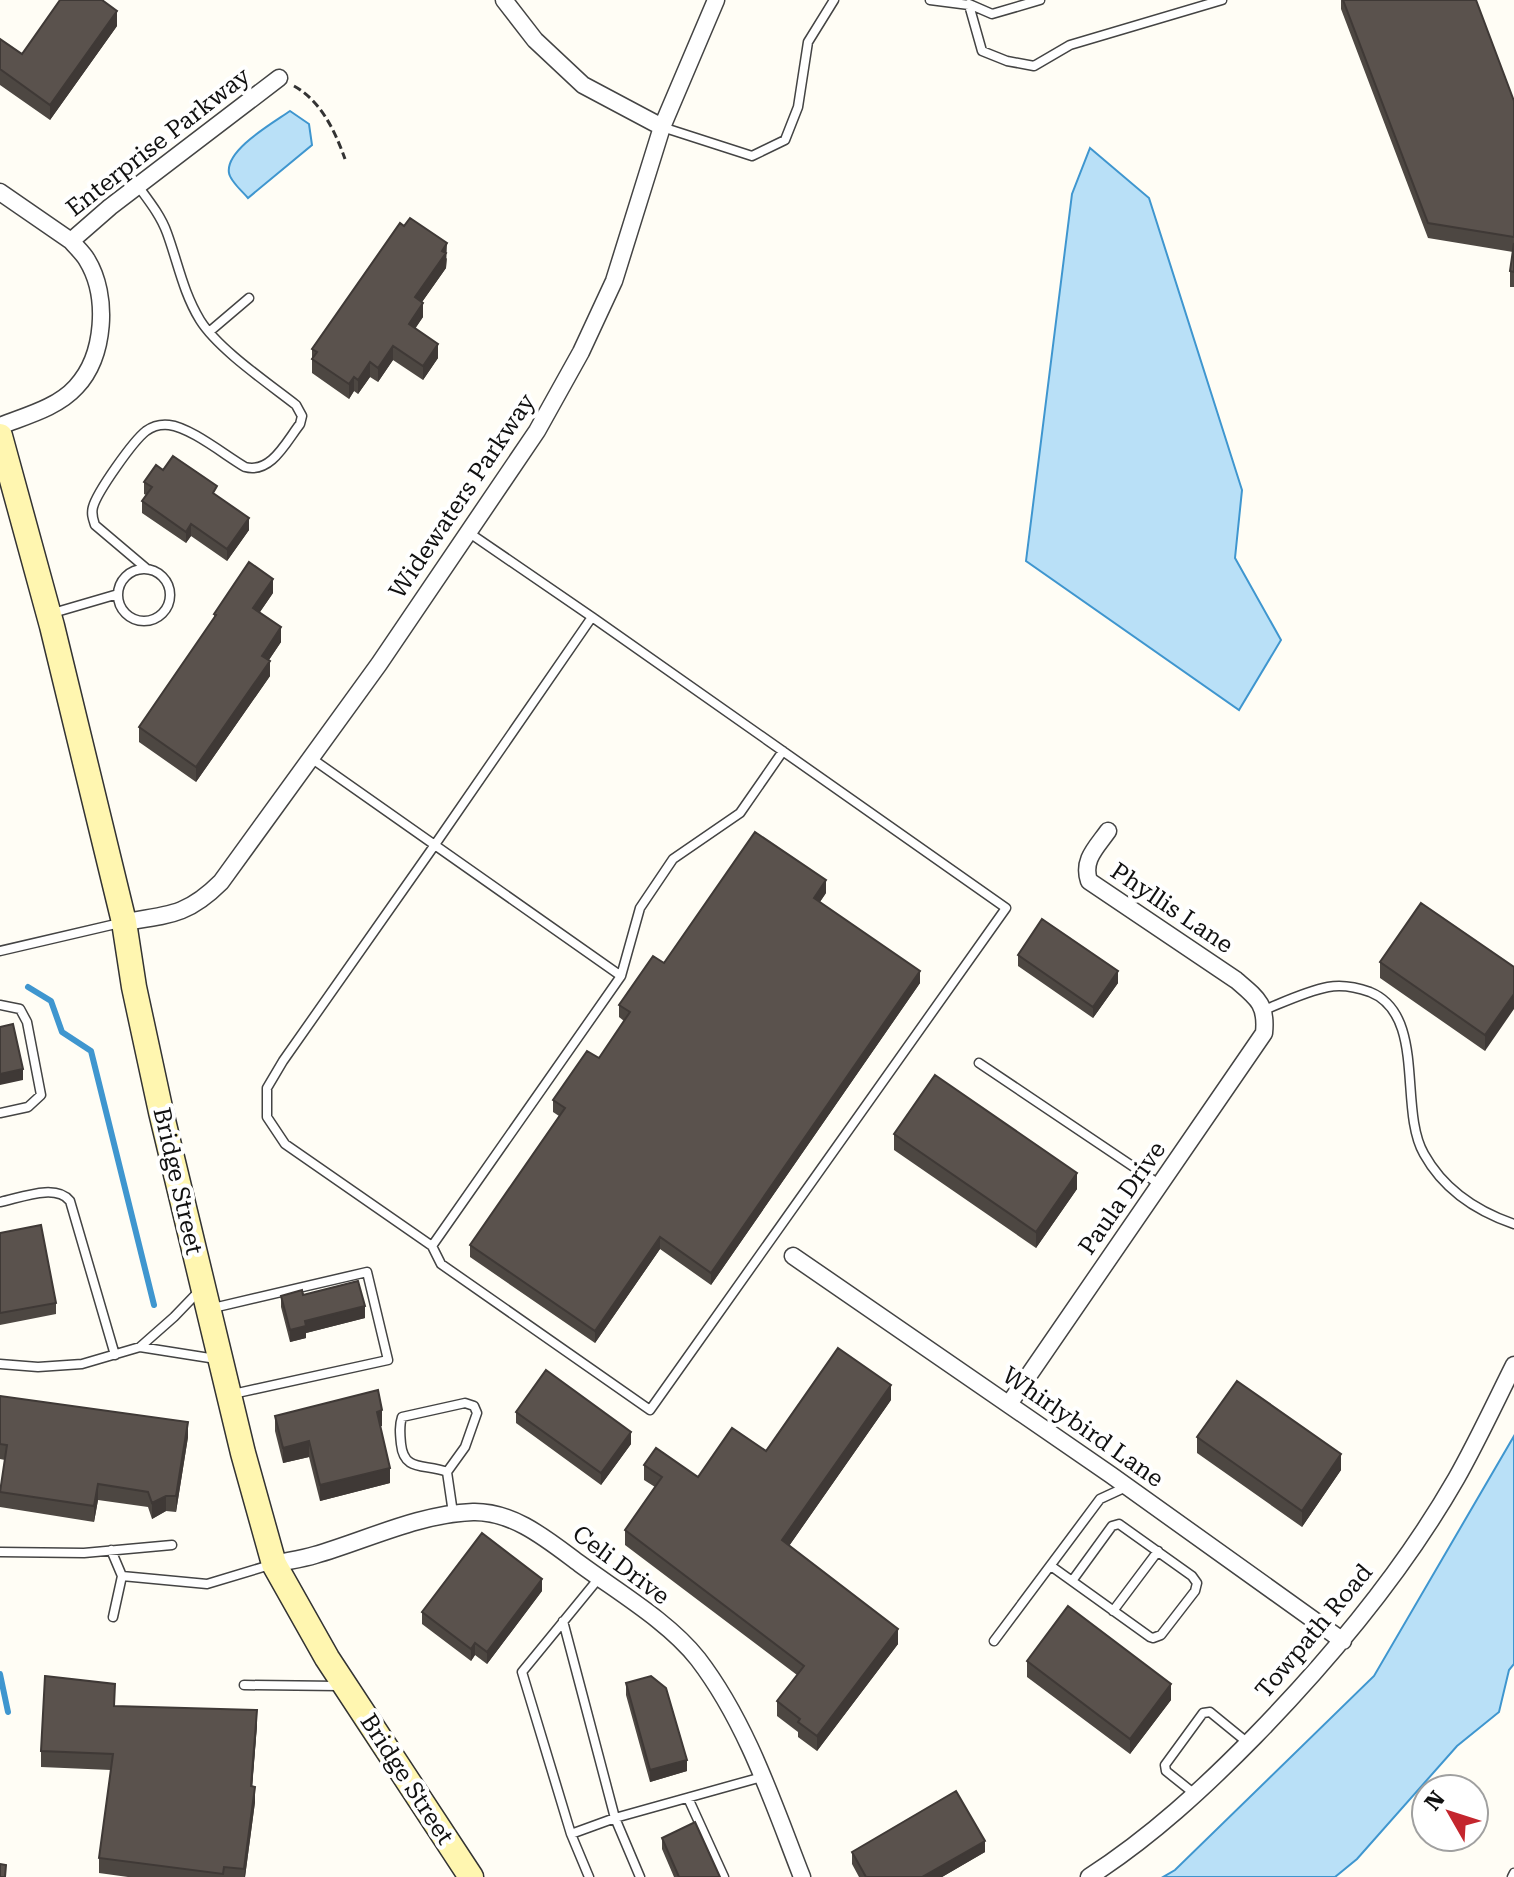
<svg xmlns="http://www.w3.org/2000/svg" width="1514" height="1877" font-family="'Roboto Serif',serif">
  <rect width="100%" height="100%" fill="#fffdf5"/>
  <path fill="#b9e0f7" stroke="#3f96cf" stroke-width="2" d="M290 111 309 124 312 145 248 198C242 191 230 181 229 173 225 150 273 123 290 111Z
    M1090 148 1149 198 1242 490 1235 558 1281 640 1239 710 1026 561 1072 194Z
    M1514 1436V1664L1509 1670 1499 1712 1457 1746 1357 1859 1335 1877H1163L1175 1870 1374 1676Z"/>
  <g fill="none" stroke-linecap="round" stroke-linejoin="round">
    <path stroke="#3f96cf" stroke-width="6" d="M28 987 51 1001 62 1032 91 1051 154 1305
      M0 1674 8 1712"/>
    <g stroke="#444" stroke-width="11">
      <path id="service" d="M930 0 969 5 982 51 1007 61 1034 66 1070 45 1222 0
        M969 4 992 14 1040 0
        M662 127 752 156 785 140 798 107 808 42 834 0
        M138 186C149 201 161 216 167 233 178 263 183 292 200 320 218 349 268 383 296 405L302 416 300 424C286 442 271 474 245 467 226 456 190 427 169 425 160 424 153 426 146 431 133 441 97 492 93 507 91 514 93 519 95 525L147 569
        M209 332 249 298
        M118 595a26 26 0 1 1 52 0a26 26 0 1 1-52 0Z
        M53 613 118 594
        M311 758 621 976 432 1246 285 1144 267 1117V1088L283 1061 434 846 592 617 468 532
        M0 951 120 923
        M621 976 640 908 673 859 740 813 783 751
        M0 1005 20 1009 27 1022 41 1095 28 1107 0 1113
        M1264 1010C1284 1002 1307 991 1328 987 1343 984 1356 987 1370 992 1427 1015 1398 1109 1424 1154 1444 1190 1476 1211 1514 1224
        M979 1063 1159 1184
        M0 1202C20 1198 56 1183 70 1201L115 1355
        M432 1246 441 1264 650 1410 1006 908 592 617
        M213 1308 367 1272 388 1360 233 1394
        M140 1347 174 1317 200 1290
        M0 1364 38 1367 82 1364 140 1347 216 1359
        M465 1403 474 1406 477 1413 465 1447 447 1472C426 1463 404 1473 401 1444 400 1434 399 1426 402 1417Z
        M447 1472 453 1513
        M111 1550 122 1576 113 1617
        M0 1552 84 1553 172 1545
        M1051 1566C1084 1590 1117 1613 1150 1637L1153 1638 1161 1635 1195 1591 1197 1583 1192 1576 1119 1524 1112 1526 1072 1581
        M122 1576 207 1584 270 1565
        M599 1578 522 1672 571 1834 615 1818 762 1777
        M1113 1611 1158 1551
        M563 1621 615 1818 640 1877
        M994 1641 1100 1499 1126 1487
        M244 1685 339 1686
        M1196 1795 1166 1771 1165 1765 1203 1713 1210 1712 1248 1743
        M688 1798 724 1877
        M571 1834 589 1877
        M1512 1877 1514 1873"/>
    </g>
    <g stroke="#444" stroke-width="19">
      <path id="minor" d="M504 0 535 40 583 85 662 127
        M0 192 71 241
        M0 426C25 416 57 408 76 387 105 356 109 296 87 260 83 253 76 247 71 241L110 207 279 78
        M124 922C168 915 187 916 221 882L379 664 537 431 581 352 614 281 662 127 716 0
        M793 1256 1111 1475 1343 1641
        M1009 1404 1264 1033C1267 1004 1257 998 1236 980L1089 881C1082 860 1096 848 1108 831
        M274 1564C287 1561 302 1559 315 1555 367 1540 418 1514 473 1512 514 1511 549 1541 580 1564 618 1592 669 1622 698 1659 747 1723 773 1803 802 1877
        M1089 1877C1151 1837 1204 1788 1255 1736 1331 1658 1402 1573 1456 1479 1477 1442 1495 1403 1514 1365"/>
    </g>
    <g stroke="#333" stroke-width="27">
      <path id="secondary" d="M0 436 52 626 124 922 134 987 161 1112 243 1453 274 1564 327 1658 471 1877"/>
    </g>
    <path stroke="#333" stroke-width="3" stroke-dasharray="8 4" stroke-linecap="butt" d="M294 86C321 101 335 131 345 159"/>
    <use href="#service" stroke="#fff" stroke-width="8"/>
    <use href="#minor" stroke="#fff" stroke-width="16"/>
    <use href="#secondary" stroke="#fff6b0" stroke-width="24"/>
  </g>
  <path fill="#4d4742" d="M1341 0H1476L1514 101V287H1510V271L1513 252 1428 238 1341 9Z
    M117 26 50 120 0 85V39L22 54Z
    M447 258 446 268 422 302 423 317 415 328 438 358 423 380 393 360 378 382 370 377 358 394 354 391 349 399 312 373V349Z
    M163 470 217 496 249 530 227 561 191 536 186 543 142 513V501L146 495 144 494V482Z
    M273 593 260 612 281 642 269 660 270 676 196 782 139 742V727L214 619V614Z
    M826 893 820 902 920 983 711 1285 660 1249 595 1343 470 1257V1245L559 1116 553 1112V1100L599 1058 624 1021 619 1017V1005L664 963Z
    M1018 955 1118 983 1093 1018 1018 966Z
    M1380 962 1514 967 1485 1051 1380 978Z
    M894 1134 1077 1189 1036 1248 894 1150Z
    M0 1233 56 1303V1314L0 1325Z
    M303 1295 365 1318 306 1333V1338L290 1342 281 1307V1296Z
    M0 1396 188 1437 176 1512 166 1511 152 1519 148 1507 98 1500 94 1522 0 1507V1492L5 1460 0 1459Z
    M891 1400 789 1546 898 1644 817 1751 798 1737V1732L777 1716V1701L797 1675 625 1545V1530L655 1487 644 1480V1465L698 1477 766 1451Z
    M516 1412 631 1444 601 1485 516 1423Z
    M275 1416 382 1426H380L390 1483 320 1501 309 1457 283 1463 275 1431Z
    M1197 1437 1341 1470 1302 1527 1197 1453Z
    M542 1591 487 1664 475 1655 471 1661 422 1624V1612Z
    M1027 1661 1171 1700 1130 1754 1027 1677Z
    M626 1683 687 1771 650 1782 626 1695Z
    M115 1706 257 1725 252 1787 255 1802 245 1877H128L99 1873V1858L111 1770 41 1767V1751Z
    M662 1838 720 1877H674L662 1849Z
    M852 1852H985L942 1877H859L852 1864Z"/>
  <path fill="#3f3936" d="M117 11V26L50 120V105Z
    M447 243 446 268 415 312V297Z
    M423 303V317L409 338V324Z
    M438 344V358L423 380V366Z
    M393 346V360L378 382V368Z
    M370 362V377L358 394V380Z
    M354 377V391L349 399V384Z
    M249 518V530L227 561V549Z
    M191 524V536L186 543V532Z
    M273 579V593L253 622V608Z
    M281 627V642L262 670V656Z
    M270 661V676L196 782V767Z
    M826 880V893L814 910V898Z
    M920 971V983L711 1285V1273Z
    M1118 971V983L1093 1018V1007Z
    M1514 994V1009L1485 1051V1035Z
    M23 1069V1080L0 1085V1074Z
    M1077 1173V1189L1036 1248V1232Z
    M660 1237V1249L595 1343V1331Z
    M365 1306V1318L306 1333V1338L290 1342V1330L305 1321Z
    M891 1385V1400L782 1556V1540Z
    M382 1410V1426L377 1427V1412Z
    M188 1422V1437L176 1512V1496Z
    M631 1432V1444L601 1485V1473Z
    M309 1441V1457L283 1463V1448Z
    M1341 1454V1470L1302 1527V1511Z
    M390 1468V1483L320 1501V1485Z
    M98 1484V1500L94 1522V1506Z
    M166 1496V1511L152 1519V1503Z
    M542 1579V1591L487 1664V1652Z
    M898 1629V1644L817 1751V1736Z
    M475 1643V1655L471 1661V1649Z
    M1171 1684V1700L1130 1754V1739Z
    M257 1710V1725L251 1802V1786Z
    M687 1760V1771L650 1782V1770Z
    M255 1787V1802L245 1877H244Z
    M985 1841V1852L942 1877H922Z"/>
  <path fill="#5a524d" stroke="#3f3936" stroke-width="2" d="M60 0H102L117 11 50 105 0 69V39L22 54Z
    M1343 0H1476L1514 101V237L1428 223Z
    M410 218 447 243 442 251 446 253 415 297 423 303 409 324 438 344 423 366 393 346 378 368 370 362 358 380 354 377 349 384 312 359 317 352 312 349 400 223 404 226Z
    M1514 243V272L1510 271Z
    M173 456 217 486 213 493 249 518 227 549 191 524 186 532 142 501 152 487 144 482 156 465 163 470Z
    M249 562 273 579 253 608 281 627 262 656 270 661 196 767 139 727 216 615 214 614Z
    M755 832 826 880 814 898 920 971 711 1273 660 1237 595 1331 470 1245 565 1108 553 1100 587 1051 599 1058 630 1012 619 1005 653 956 664 963Z
    M1421 903 1514 967V994L1485 1035 1380 962Z
    M1042 919 1118 971 1093 1007 1018 955Z
    M13 1024 23 1069 0 1074V1027Z
    M935 1075 1077 1173 1036 1232 894 1134Z
    M41 1225 56 1303 0 1313V1233Z
    M358 1281 365 1306 305 1321 306 1326 290 1330 281 1296 302 1290 303 1295Z
    M838 1348 891 1385 782 1540 898 1629 817 1736 798 1722 800 1719 777 1701 804 1666 625 1530 662 1477 644 1465 656 1448 698 1477 732 1428 766 1451Z
    M546 1370 631 1432 601 1473 516 1412Z
    M1237 1381 1341 1454 1302 1511 1197 1437Z
    M378 1390 382 1410 377 1412 390 1468 320 1485 309 1441 283 1448 275 1416Z
    M0 1396 188 1422 176 1496H166L152 1503 148 1492 98 1484 94 1506 0 1492 7 1445 0 1444Z
    M482 1533 542 1579 487 1652 475 1643 471 1649 422 1612Z
    M1068 1606 1171 1684 1130 1739 1027 1661Z
    M45 1676 115 1684 114 1706 257 1710 251 1786 255 1787 244 1869 224 1867 223 1874 99 1858 113 1754 41 1751Z
    M651 1676 666 1688 687 1760 650 1770 626 1683Z
    M956 1791 985 1841 922 1877H866L852 1852Z
    M695 1822 720 1877H679L662 1838Z
    M0 1864 6 1865 5 1877H0Z"/>
  <g text-anchor="middle" stroke-width="8" stroke-linejoin="round" paint-order="stroke">
    <g font-size="24" fill="#111" stroke="#fff">
      <text transform="translate(158 142) rotate(-38)" y="8">Enterprise Parkway</text>
      <text transform="translate(462 496) rotate(-56)" y="8">Widewaters Parkway</text>
      <text transform="translate(1172 908) rotate(34)" y="8">Phyllis Lane</text>
      <text transform="translate(178 1181) rotate(77)" y="8">Bridge Street</text>
      <text transform="translate(1122 1198) rotate(-55)" y="8">Paula Drive</text>
      <text transform="translate(1083 1427) rotate(35)" y="8">Whirlybird Lane</text>
      <text transform="translate(621 1565) rotate(37)" y="8">Celi Drive</text>
      <text transform="translate(1314 1631) rotate(-50)" y="8">Towpath Road</text>
      <text transform="translate(407 1779) rotate(57)" y="8">Bridge Street</text>
    </g>
  </g>
  <g transform="translate(1450 1813) rotate(309)"><circle r="38" fill="#ffffff" stroke="#a0a0a0" stroke-width="2"/>
  <path d="M0-6L14 30L0 20L-14 30Z" fill="#c4262e"/>
  <text y="-12" font-size="22" font-weight="bold" text-anchor="middle" fill="#111111">N</text>
  </g>
</svg>
